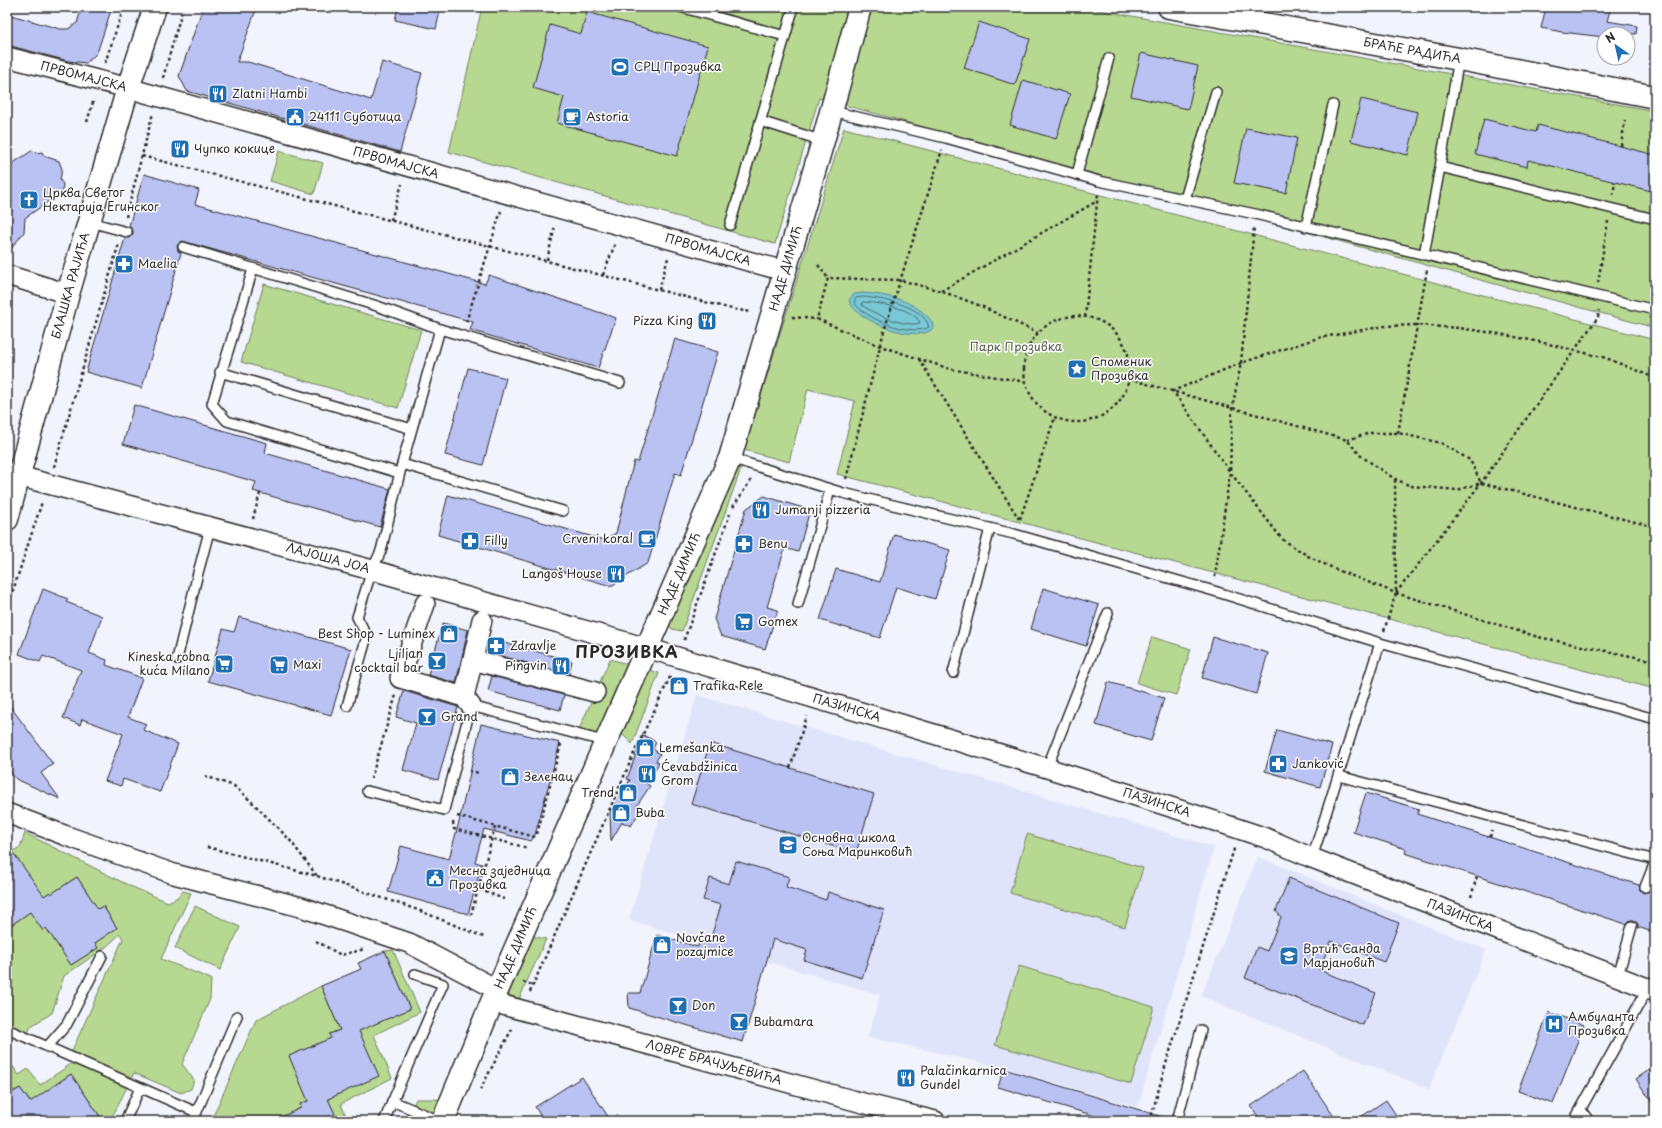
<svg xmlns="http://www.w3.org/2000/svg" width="1662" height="1128" font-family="'Playpen Sans',sans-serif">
  <rect width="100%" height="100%" fill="#f1f3fd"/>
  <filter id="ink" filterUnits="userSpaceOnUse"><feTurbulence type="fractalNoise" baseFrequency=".025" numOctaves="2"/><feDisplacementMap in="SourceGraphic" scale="8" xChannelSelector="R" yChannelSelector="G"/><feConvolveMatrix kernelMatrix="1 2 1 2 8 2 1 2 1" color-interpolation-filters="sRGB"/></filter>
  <g filter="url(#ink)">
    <path fill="#e0e4fa" d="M697 695 1214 847 1138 1107 1001 1067 868 1037 880 995 629 920Z
      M1258 857 1486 950 1429 1089 1201 996Z"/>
    <path fill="#b7d891" stroke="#71825e" d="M482 7H1082L1655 111V328L819 98 775 244 449 152Z
      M844 128 1655 340V689L837 474 855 401 808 389 789 462 744 450Z
      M279 151 323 163 314 194 270 181Z
      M264 284 421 330 398 408 241 362Z
      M735 463 742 466 682 631 672 629 667 622Z
      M1152 637 1191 649 1176 695 1137 683Z
      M610 659 659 673 632 744 614 726 607 742 577 734Z
      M25 833 130 886 168 902 178 897 182 891 191 893 161 959 211 979 210 999 182 1064 194 1080 191 1089 181 1093 134 1073 110 1121H100L102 1119 71 1074 50 1088 54 1094 32 1104 20 1088 14 1091 7 1081V1058L19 1075 28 1069 40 1085 77 1060 69 1057 123 939 120 934 106 947 64 976 52 1013 31 1026 26 1038 14 1032 7 1042V928L30 912 43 930 49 926 55 941 71 965 97 948 95 943 117 928 103 906 95 911 85 895 88 893 77 877 57 890 53 896 50 892 43 897 8 854 20 847Z
      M1027 834 1143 868 1125 927 1010 893Z
      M195 906 240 927 220 970 175 948Z
      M522 934 546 939 515 1008 492 1002Z
      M393 950 420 1012 374 1035 392 1078 341 1104 348 1121H327L326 1118 334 1114 325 1093 356 1025 382 1021 410 1009 385 951Z
      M1019 966 1154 1007 1131 1084 995 1045Z
      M321 986 340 1030 330 1034 331 1038 308 1101 300 1104 301 1108 272 1121H211L256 1020Z
      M416 1099H435L451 1101 443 1121H406Z"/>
    <path fill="#79c8d5" stroke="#5a8991" d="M864 293C886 295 909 299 926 315 930 319 933 322 933 328 920 345 854 321 849 300L854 294Z"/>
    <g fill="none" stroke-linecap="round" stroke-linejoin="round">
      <path stroke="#4a6a6f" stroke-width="1" d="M864 297C883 299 923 305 929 327 912 337 864 319 854 302L856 298Z
        M864 302C879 303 914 308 920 323 907 328 873 314 862 305V303Z"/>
    </g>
    <path fill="#bac2f4" stroke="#2b2b2b" d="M82 7H112L97 53 86 63 68 61 7 45V14L60 29H68L77 23Z
      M203 7H257L237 62H248L371 100 382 62 422 73 400 152 187 91 179 76Z
      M398 7H441L436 29 395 20Z
      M1546 7H1611L1607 21 1637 26 1636 34H1604V37L1562 32 1541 28Z
      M587 12 708 46 677 156 557 123 564 97 533 88 550 25 581 34Z
      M979 22 1030 39 1015 85 964 68Z
      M1141 53 1198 66 1188 109 1131 96Z
      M1023 80 1070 94 1056 139 1010 125Z
      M1361 99 1418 112 1408 155 1351 141Z
      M1484 119 1536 132 1538 125 1655 155V192L1528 160 1527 167 1475 154Z
      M1246 128 1297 138 1286 193 1234 183Z
      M33 150 36 153 42 152 44 156 59 161 62 169 60 180 63 184 62 192 25 218 24 232 7 254V167Z
      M144 174 199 190 195 204 485 284 489 275 616 318 598 368 470 330 473 322 182 241 177 246 178 251 181 253 142 388 86 372 125 238H129L133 234V230L129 226Z
      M675 339 718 352 681 475 675 473 648 563 611 586 438 535 448 495 604 540 616 533 634 461 638 462Z
      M468 368 506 378 483 465 445 455Z
      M134 405 267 443 265 453 390 489 380 527 253 491 256 482 123 444Z
      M764 496 810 510 798 552 785 548 767 607 778 610 765 649 721 636 714 619 746 509Z
      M894 534 950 550 935 599 896 587 880 638 820 620 836 569 880 582Z
      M1043 588 1099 605 1086 646 1031 629Z
      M43 589 68 599 66 602 102 616 89 653 107 660 106 665 142 678 128 717 146 724 143 730 178 744 160 792 123 779 121 786 105 781 123 734 82 719 80 725 63 718 81 670 43 656 40 662 19 654Z
      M239 617 351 649 331 715 208 681 223 629 234 632Z
      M443 623 468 630 456 683 428 675Z
      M1213 637 1268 653 1256 694 1202 678Z
      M489 639 572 661 569 674 486 652Z
      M492 676 564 695 560 710 488 691Z
      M1108 682 1164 698 1151 741 1096 725Z
      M404 691 458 707 438 780 403 770 416 723 396 717Z
      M7 702 53 764 41 773 60 799 16 779 7 767Z
      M481 724 560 743 535 835 531 841 484 829 475 862 482 864 468 914 388 892 401 846 449 859 459 822Z
      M1277 730 1332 745 1320 787 1265 771Z
      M643 735 656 742 653 749 660 754 656 761 659 763 646 783 650 786 636 807 641 809 631 826 622 822 611 841 610 812 630 780 627 779Z
      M710 743 874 794 856 853 691 804Z
      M1366 793 1419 809 1417 814 1639 885 1640 890 1643 893 1648 892 1651 889 1655 890V933L1638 927V924L1634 920H1630L1626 924 1405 853 1406 849 1353 832Z
      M7 844 44 896 50 892 51 894 77 877 98 909 103 906 117 928 95 943 98 948 71 965 46 928 43 931 30 912 7 928Z
      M736 861 789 877 786 887 826 900 828 892 884 910 862 978 804 960 807 950 773 939 743 1042 629 1008 628 993H640L657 935 698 947 699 941 709 944 721 905 703 900 710 878 729 884Z
      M1289 878 1399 923 1384 962 1331 941 1319 970 1376 993 1363 1025 1245 978 1257 947 1267 951 1281 917 1276 911Z
      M385 951 410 1009 359 1031 379 1076 328 1099 335 1114 318 1121H272L301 1108 300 1104 308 1101 289 1056 331 1038 329 1034 340 1030 321 986 361 969 358 963Z
      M1549 1012 1584 1025 1553 1104 1518 1091Z
      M1655 1066V1107L1636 1079Z
      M1004 1069 1163 1117V1121H1112L998 1087Z
      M1303 1071 1337 1121H1261L1251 1106Z
      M71 1074 103 1121H7V1096L20 1088 30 1102Z
      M582 1077 611 1121H544L535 1107Z
      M1386 1100 1400 1121H1355Z"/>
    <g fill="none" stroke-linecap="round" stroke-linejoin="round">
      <g stroke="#2b2b2b" stroke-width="12">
        <path id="lane" d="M680 7 785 36
          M1459 59 1440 167 1655 219
          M832 111 946 138 1099 181 1255 214 1655 310
          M760 121 823 141
          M1077 174 1109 58
          M1185 199 1216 92
          M90 222 127 232
          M730 225 792 13
          M1306 227 1333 105
          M183 247 377 306 440 329 402 464 381 551 372 570 357 617 367 636 347 706
          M1424 255 1440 167
          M253 269 212 404 227 421 399 473
          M440 329 620 383
          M220 372 412 429
          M730 458 843 493 1014 534 1214 591 1380 643 1655 719
          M402 464 563 511
          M798 604 830 490
          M177 659 198 573 210 528
          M953 673 990 528
          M1047 768 1108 613
          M1339 776 1655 860
          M367 791 444 810 471 706 607 742
          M1312 858 1380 643
          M1645 887 1655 862
          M1618 976 1632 926
          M7 1029 196 1112
          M47 1047 67 1024 102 956
          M392 1101 440 1121
          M1581 1110 1589 1121
          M125 1121 140 1088
          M193 1121 237 1016
          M384 1121 443 984 415 974
          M1177 1121 1201 1030
          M1574 1121 1648 988"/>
      </g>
      <g stroke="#2b2b2b" stroke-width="22">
        <g id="street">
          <path id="s1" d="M7 57 128 88 784 271"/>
          <path d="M7 275 68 294"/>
          <path id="s2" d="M7 473 372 570 647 648 1047 768 1218 822 1266 838 1312 858 1655 991"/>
          <path d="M425 604 400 678 464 697 471 706"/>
          <path d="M473 660 595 692"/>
          <path d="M464 697 482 620"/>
          <path d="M7 813 64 835 174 874 301 907 409 943 498 990"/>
          <path id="s3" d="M492 1002 863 1103 935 1121"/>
        </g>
      </g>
      <g stroke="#2b2b2b" stroke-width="25">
        <g id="secondary">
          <path id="s4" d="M1169 7 1459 59 1655 97"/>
          <path id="s5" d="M7 519 68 294 128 88 155 7"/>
          <path id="s6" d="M443 1121 492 1002 730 458 823 141 860 7"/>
        </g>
      </g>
      <path stroke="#2b2b2b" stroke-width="2.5" stroke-dasharray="3 3" stroke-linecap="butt" d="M105 63 124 7
        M163 78 183 7
        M87 122 94 99
        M1621 146 1625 120
        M142 156 732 309 751 312
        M1613 195 1615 182
        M126 217 153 113
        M391 220 402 184
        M547 260 555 226
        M818 265 828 278
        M603 275 615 244
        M1598 283 1608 221
        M659 290 668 258
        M941 291 1097 201
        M1024 369a53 53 0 1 1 106 0a53 53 0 1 1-106 0Z
        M792 317 817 319
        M1085 317 1098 194
        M466 322 501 211
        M919 359 1019 519
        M1655 378 1606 358 1540 342 1500 334 1459 328 1416 325 1385 326 1318 338 1241 363 1173 391 1230 472 1282 539 1308 556 1337 570 1396 593 1538 637 1655 661
        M1129 379 1347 440 1361 456 1395 479 1411 486 1457 490 1481 483 1655 527
        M1026 382 950 369 880 346 817 319 828 278 900 280 941 291 981 306 1038 333
        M1398 433 1427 270
        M1347 440 1370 433H1398L1441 443 1470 460 1481 483
        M54 467 119 243
        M846 479 884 331 942 150
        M733 507 751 480
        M253 519 260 493
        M1020 519 1055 417
        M1215 577 1230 472 1232 409 1241 363 1254 227
        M1396 593 1481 483 1574 351 1598 317 1599 310
        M7 609 42 502
        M1384 631 1396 593 1395 479
        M684 640 730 514
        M790 768 807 716
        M469 771 480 773
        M205 776 234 786 253 803 289 839 317 876
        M371 779 396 695
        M457 816 535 837
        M453 822 454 829 528 848
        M495 827 478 889 504 899
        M537 834 561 744
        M1490 837 1492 830
        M207 847 317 876 418 910 486 938
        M1471 897 1477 876
        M471 915 478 889
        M316 941 341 955 365 949
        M523 982 533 985
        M530 992 635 751 671 675
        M480 1090 513 1027
        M1150 1121 1165 1067 1235 846"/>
      <use href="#lane" stroke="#fff" stroke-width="9"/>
      <use href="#street" stroke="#fff" stroke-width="19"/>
      <use href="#secondary" stroke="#fff" stroke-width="22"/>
    </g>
  </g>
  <defs>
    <g id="stadium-square" transform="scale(1)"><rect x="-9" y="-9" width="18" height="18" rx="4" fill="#1f6fb2" stroke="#fff"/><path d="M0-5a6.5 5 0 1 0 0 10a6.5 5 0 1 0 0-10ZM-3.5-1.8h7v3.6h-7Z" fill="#fff"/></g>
    <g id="restaurant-square" transform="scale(1)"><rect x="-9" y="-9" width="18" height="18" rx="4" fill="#1f6fb2" stroke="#fff"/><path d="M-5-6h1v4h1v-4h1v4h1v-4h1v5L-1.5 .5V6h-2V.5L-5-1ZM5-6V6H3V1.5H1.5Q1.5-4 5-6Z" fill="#fff"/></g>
    <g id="civic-square" transform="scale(1)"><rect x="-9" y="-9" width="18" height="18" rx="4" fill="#1f6fb2" stroke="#fff"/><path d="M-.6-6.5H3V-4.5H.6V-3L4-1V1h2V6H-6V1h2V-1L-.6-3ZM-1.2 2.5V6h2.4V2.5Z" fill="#fff"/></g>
    <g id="cafe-square" transform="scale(1)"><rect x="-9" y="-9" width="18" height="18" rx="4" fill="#1f6fb2" stroke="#fff"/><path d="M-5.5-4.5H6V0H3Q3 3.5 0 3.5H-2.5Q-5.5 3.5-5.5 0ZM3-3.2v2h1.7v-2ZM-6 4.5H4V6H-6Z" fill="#fff"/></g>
    <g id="church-square" transform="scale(1)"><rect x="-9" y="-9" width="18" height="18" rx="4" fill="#1f6fb2" stroke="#fff"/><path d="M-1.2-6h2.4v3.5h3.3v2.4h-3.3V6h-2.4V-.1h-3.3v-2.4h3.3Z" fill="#fff"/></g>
    <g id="pharmacy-square" transform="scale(1)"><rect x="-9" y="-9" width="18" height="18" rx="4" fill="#1f6fb2" stroke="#fff"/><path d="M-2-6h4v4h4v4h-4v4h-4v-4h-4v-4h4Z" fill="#fff"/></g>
    <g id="sight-square" transform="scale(1)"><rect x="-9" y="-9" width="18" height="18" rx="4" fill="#1f6fb2" stroke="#fff"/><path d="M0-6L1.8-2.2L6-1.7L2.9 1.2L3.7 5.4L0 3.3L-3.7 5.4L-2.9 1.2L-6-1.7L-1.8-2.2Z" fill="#fff"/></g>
    <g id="supermarket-square" transform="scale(1)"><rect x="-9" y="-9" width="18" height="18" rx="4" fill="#1f6fb2" stroke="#fff"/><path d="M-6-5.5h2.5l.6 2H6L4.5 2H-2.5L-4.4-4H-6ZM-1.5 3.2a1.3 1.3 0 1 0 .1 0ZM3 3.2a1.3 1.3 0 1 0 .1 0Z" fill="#fff"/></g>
    <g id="shop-square" transform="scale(1)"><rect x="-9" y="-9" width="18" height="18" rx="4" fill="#1f6fb2" stroke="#fff"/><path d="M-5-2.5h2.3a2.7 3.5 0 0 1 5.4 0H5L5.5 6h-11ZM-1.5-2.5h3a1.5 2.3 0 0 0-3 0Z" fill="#fff"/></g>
    <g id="bar-square" transform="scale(1)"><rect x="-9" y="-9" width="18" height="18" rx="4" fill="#1f6fb2" stroke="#fff"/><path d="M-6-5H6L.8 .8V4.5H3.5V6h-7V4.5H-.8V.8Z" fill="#fff"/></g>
    <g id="school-square" transform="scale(1)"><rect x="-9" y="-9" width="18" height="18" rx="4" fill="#1f6fb2" stroke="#fff"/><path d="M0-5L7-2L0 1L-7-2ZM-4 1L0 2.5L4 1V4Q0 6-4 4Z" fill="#fff"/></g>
    <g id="hospital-square" transform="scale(1)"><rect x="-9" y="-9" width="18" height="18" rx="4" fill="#1f6fb2" stroke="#fff"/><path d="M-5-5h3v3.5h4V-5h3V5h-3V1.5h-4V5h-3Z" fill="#fff"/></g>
  </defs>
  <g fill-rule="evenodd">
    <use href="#stadium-square" x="620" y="67"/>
    <use href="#restaurant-square" x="218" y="94"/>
    <use href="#civic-square" x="295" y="117"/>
    <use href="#cafe-square" x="572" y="117"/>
    <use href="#restaurant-square" x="180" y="149"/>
    <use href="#church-square" x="29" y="200"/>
    <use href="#pharmacy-square" x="124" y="264"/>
    <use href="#restaurant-square" x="707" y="321"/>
    <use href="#sight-square" x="1077" y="369"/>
    <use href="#restaurant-square" x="761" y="510"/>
    <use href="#cafe-square" x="647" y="539"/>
    <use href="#pharmacy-square" x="470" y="541"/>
    <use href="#pharmacy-square" x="744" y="544"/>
    <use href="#restaurant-square" x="616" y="574"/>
    <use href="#supermarket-square" x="744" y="622"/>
    <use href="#shop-square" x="449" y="634"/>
    <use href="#pharmacy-square" x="496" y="646"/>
    <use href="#bar-square" x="437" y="661"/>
    <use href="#supermarket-square" x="224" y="664"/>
    <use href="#supermarket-square" x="279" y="665"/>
    <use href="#restaurant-square" x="561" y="666"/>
    <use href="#shop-square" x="679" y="686"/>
    <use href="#bar-square" x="427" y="717"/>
    <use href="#shop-square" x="645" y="748"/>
    <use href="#pharmacy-square" x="1278" y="764"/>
    <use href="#restaurant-square" x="647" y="774"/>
    <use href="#shop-square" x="510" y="777"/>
    <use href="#shop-square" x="628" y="793"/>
    <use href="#shop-square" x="621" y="813"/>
    <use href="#school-square" x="788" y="845"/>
    <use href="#civic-square" x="435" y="878"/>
    <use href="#shop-square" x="662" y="945"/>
    <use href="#school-square" x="1289" y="956"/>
    <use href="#bar-square" x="678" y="1006"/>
    <use href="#bar-square" x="739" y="1022"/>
    <use href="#hospital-square" x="1554" y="1024"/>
    <use href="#restaurant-square" x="906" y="1078"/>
  </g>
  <g text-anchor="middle" stroke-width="3" stroke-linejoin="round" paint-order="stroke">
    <g font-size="12" fill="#2b2b2b" stroke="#fff">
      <text dy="4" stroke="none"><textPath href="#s4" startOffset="247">БРАЋЕ РАДИЋА</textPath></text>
      <text dy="4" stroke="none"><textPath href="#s1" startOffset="79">ПРВОМАЈСКА</textPath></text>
      <text dy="4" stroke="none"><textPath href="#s1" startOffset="403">ПРВОМАЈСКА</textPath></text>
      <text dy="4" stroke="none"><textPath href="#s1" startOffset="727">ПРВОМАЈСКА</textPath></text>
      <text dy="4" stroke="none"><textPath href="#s6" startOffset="920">НАДЕ ДИМИЋ</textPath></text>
      <text dy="4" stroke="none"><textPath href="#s5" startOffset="242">БЛАШКА РАЈИЋА</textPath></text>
      <text dy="4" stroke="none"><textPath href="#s2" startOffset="332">ЛАЈОША ЈОА</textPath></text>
      <text dy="4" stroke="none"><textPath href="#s6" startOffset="596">НАДЕ ДИМИЋ</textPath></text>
      <text dy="4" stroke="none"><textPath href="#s2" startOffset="872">ПАЗИНСКА</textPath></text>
      <text dy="4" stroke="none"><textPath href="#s2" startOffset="1196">ПАЗИНСКА</textPath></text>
      <text dy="4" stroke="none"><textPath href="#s2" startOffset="1520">ПАЗИНСКА</textPath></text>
      <text dy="4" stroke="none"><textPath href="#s6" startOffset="188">НАДЕ ДИМИЋ</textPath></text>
      <text dy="4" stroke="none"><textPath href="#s3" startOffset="230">ЛОВРЕ БРАЧУЉЕВИЋА</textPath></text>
    </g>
    <g font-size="12" fill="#2b2b2b" stroke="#fff" text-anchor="start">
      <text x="634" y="71">СРЦ Прозивка</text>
      <text x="232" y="98">Zlatni Hambi</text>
      <text x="309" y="121">24111 Суботица</text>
      <text x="586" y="121">Astoria</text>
      <text x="194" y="153">Чупко кокице</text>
      <text x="43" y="197">Црква Светог<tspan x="43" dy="14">Нектарија Егинског</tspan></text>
      <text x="138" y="268">Maelia</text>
      <text x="693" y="325" text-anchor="end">Pizza King</text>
      <text x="1091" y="366">Споменик<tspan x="1091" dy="14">Прозивка</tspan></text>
      <text x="775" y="514">Jumanji pizzeria</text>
      <text x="633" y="543" text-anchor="end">Crveni koral</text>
      <text x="484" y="545">Filly</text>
      <text x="758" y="548">Benu</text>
      <text x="602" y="578" text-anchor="end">Langoš House</text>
      <text x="758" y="626">Gomex</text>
      <text x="435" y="638" text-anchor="end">Best Shop - Luminex</text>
      <text x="510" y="650">Zdravlje</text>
      <text x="423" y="658" text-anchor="end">Ljiljan<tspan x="423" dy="14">cocktail bar</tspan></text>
      <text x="210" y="661" text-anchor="end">Kineska robna<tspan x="210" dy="14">kuća Milano</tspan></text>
      <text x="293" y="669">Maxi</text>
      <text x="547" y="670" text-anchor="end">Pingvin</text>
      <text x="693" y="690">Trafika Rele</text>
      <text x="441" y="721">Grand</text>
      <text x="659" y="752">Lemešanka</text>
      <text x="1292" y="768">Janković</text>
      <text x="661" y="771">Ćevabdžinica<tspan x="661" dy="14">Grom</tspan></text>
      <text x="524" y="781">Зеленац</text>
      <text x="614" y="797" text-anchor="end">Trend</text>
      <text x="635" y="817">Buba</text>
      <text x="802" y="842">Основна школа<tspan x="802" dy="14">Соња Маринковић</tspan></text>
      <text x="449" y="875">Месна заједница<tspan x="449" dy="14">Прозивка</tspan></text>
      <text x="676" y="942">Novčane<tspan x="676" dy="14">pozajmice</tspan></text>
      <text x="1303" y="953">Вртић Санда<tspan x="1303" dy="14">Марјановић</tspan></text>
      <text x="692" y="1010">Don</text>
      <text x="1568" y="1021">Амбуланта<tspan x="1568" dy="14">Прозивка</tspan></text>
      <text x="753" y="1026">Bubamara</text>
      <text x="920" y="1075">Palačinkarnica<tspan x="920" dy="14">Gundel</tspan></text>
    </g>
    <g font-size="12" fill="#555f4a" stroke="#fff">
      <text x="1016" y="351">Парк Прозивка</text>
    </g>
    <g font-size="16" font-weight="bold" letter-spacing="1" fill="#2b2b2b" stroke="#fff">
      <text x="627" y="658">ПРОЗИВКА</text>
    </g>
  </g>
  <rect width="1662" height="1128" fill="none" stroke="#fff" stroke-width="24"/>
  <rect x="12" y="12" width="1638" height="1104" fill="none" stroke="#2b2b2b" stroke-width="1.5" filter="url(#ink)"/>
  <g transform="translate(1616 46) rotate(326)"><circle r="19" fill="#ffffff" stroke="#aaaaaa"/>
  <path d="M0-3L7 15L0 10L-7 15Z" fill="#1f6fb2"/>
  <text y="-6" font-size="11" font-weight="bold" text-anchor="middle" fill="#2b2b2b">N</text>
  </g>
</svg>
